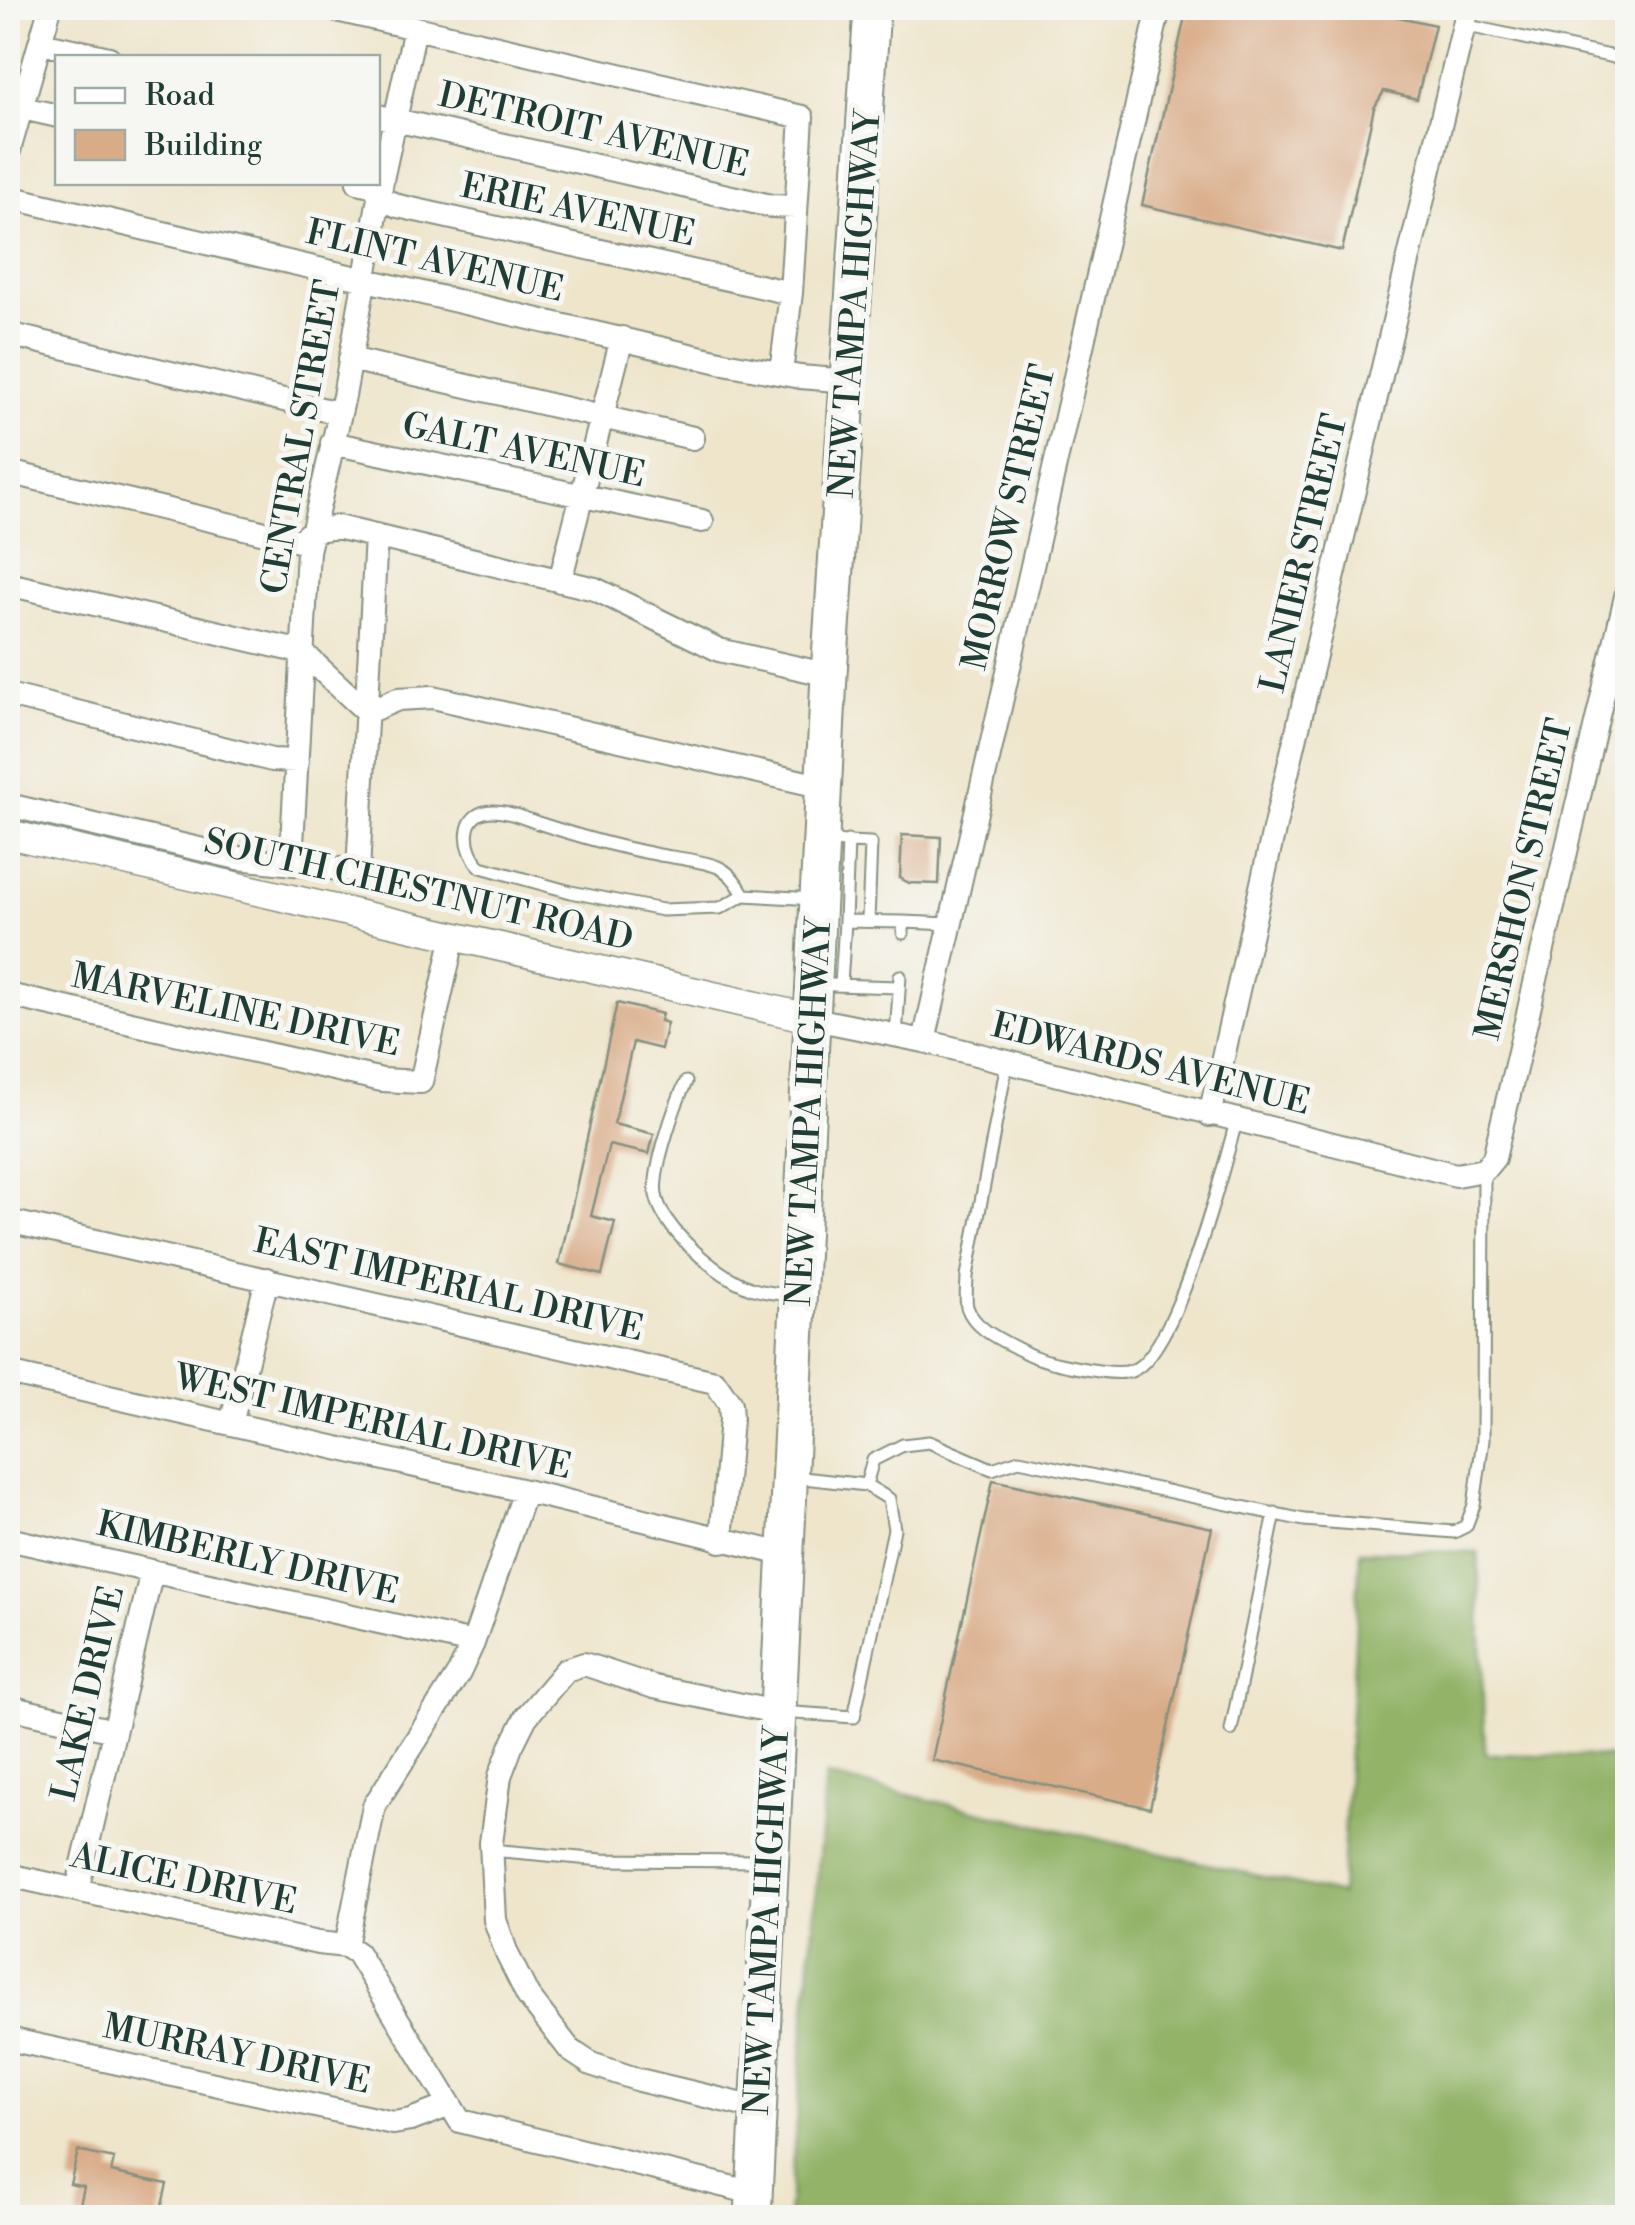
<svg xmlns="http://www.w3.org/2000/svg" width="1635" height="2225" font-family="'Libre Bodoni',serif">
  <rect width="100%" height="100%" fill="#f6f6f2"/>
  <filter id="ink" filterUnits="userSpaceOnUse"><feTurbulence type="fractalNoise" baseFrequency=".01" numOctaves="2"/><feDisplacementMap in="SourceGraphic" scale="20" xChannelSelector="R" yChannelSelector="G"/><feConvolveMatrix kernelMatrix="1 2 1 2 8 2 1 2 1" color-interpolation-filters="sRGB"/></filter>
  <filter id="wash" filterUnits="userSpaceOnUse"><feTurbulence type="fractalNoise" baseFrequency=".0048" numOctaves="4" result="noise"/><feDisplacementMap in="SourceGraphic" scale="40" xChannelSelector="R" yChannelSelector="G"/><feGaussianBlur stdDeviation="2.25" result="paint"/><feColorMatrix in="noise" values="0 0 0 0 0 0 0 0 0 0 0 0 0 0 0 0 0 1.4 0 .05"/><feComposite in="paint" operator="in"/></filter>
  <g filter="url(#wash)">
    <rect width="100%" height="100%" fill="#eee5cb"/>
    <path fill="#92b367" stroke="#58784e" stroke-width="2.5" d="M1360 1551 1478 1552 1485 1754 1627 1757V2217H788L826 1776 1341 1895Z"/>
    <g id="blocks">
      <path fill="#d9ac88" d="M1187 8H1382L1381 13 1435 25 1417 99 1384 91 1374 108 1342 251 1142 205Z
        M902 835 941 837 939 884 909 883 900 878Z
        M617 1003 662 1014 660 1021 667 1023 661 1049 633 1042 614 1124 654 1134 649 1154 609 1145 591 1216 615 1222 602 1275 559 1264Z
        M993 1480 1212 1528 1150 1808 932 1760Z
        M78 2151 114 2159 111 2172 167 2184 159 2218H77L84 2187 70 2184Z"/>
    </g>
  </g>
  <g filter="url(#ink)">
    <use href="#blocks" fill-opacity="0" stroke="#869180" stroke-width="2.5"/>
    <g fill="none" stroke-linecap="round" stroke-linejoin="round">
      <g stroke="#869180" stroke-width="15">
        <path id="service" d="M1597 8 1628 14
          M1463 25 1628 60
          M826 841 871 843 868 921
          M744 895C738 884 730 872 718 867 698 859 671 858 650 853 612 846 575 835 538 823 524 818 508 811 493 811 460 811 462 850 481 867L571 892 662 910 720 908 744 895 815 899
          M845 921 848 841
          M903 933V922L951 924
          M833 985 899 987
          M841 985 845 921 903 922
          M896 1036 900 976
          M1007 1063 967 1276C967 1285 965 1299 967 1307 975 1331 1006 1342 1026 1353 1043 1362 1112 1377 1131 1371 1176 1356 1223 1169 1236 1122
          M686 1082C675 1104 652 1171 656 1195 663 1230 716 1274 748 1287 761 1293 779 1293 794 1296
          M866 1485 873 1460 903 1445 929 1442 992 1469 1019 1460 1304 1520 1454 1532 1466 1526 1474 1505 1483 1440 1484 1170
          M780 1712 854 1717 894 1529 889 1499 866 1485 794 1477
          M1231 1730 1275 1513
          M491 1850 602 1860 765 1861"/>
      </g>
      <g stroke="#869180" stroke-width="26">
        <path id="minor" d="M328 8 802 117 791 293 781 373
          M41 43 109 58
          M22 108 58 116
          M378 116 771 206 796 207
          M8 154 50 8
          M358 182 375 186 380 198 398 206 791 293
          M8 197 724 363 800 377 849 381
          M8 334 338 413
          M350 359 693 438
          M332 443 702 521
          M8 472 299 541 312 531 337 527 595 589 719 650 829 675
          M560 581 622 338
          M8 584 302 652 367 712 398 699 433 697 824 787
          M8 695 272 760 297 761
          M8 805 238 858 358 871 376 536
          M291 863 308 551 344 396 383 175 415 28
          M8 995 382 1080 421 1082 454 935
          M814 1019 924 1041 1456 1175 1484 1170 1494 1158 1628 588
          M924 1041 1159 8
          M1210 1115 1278 812 1468 8
          M8 1221 715 1382 730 1404 731 1419 721 1541
          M8 1373 525 1491 783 1554
          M231 1424 267 1279
          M8 1539 473 1643
          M8 1707 114 1731
          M8 1875 318 1943 346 1946
          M77 1890 152 1571
          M346 1946 357 1953 460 2121 754 2193
          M346 1946 374 1806 459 1673 473 1643 525 1491
          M8 2039 393 2123 411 2120 450 2105
          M756 2108 639 2080 591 2064 570 2050 528 1996 507 1954 495 1920 491 1843 500 1776 511 1747 526 1717 566 1670 584 1664 654 1687 776 1712"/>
      </g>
      <g stroke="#869180" stroke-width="31">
        <path id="tertiary" d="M8 834 814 1019"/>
      </g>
      <g stroke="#869180" stroke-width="39">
        <path id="primary" d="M753 2218 829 675 872 8"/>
      </g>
      <use href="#service" stroke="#fff" stroke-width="11"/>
      <use href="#minor" stroke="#fff" stroke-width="22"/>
      <use href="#tertiary" stroke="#fff" stroke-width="28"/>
      <use href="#primary" stroke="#fff" stroke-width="35"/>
    </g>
  </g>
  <g text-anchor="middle" stroke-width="10" stroke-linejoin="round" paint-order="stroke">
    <g font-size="35" fill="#1f3d34" stroke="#f6f6f2">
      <text transform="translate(594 129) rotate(13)" y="12">DETROIT AVENUE</text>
      <text transform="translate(578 209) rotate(12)" y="12">ERIE AVENUE</text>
      <text transform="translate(435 260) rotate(13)" y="12">FLINT AVENUE</text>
      <text transform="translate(854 304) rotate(-86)" y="12">NEW TAMPA HIGHWAY</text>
      <text transform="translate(300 437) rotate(-80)" y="12">CENTRAL STREET</text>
      <text transform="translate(524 449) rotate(12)" y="12">GALT AVENUE</text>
      <text transform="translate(1008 517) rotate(-77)" y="12">MORROW STREET</text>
      <text transform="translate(1303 553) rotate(-77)" y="12">LANIER STREET</text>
      <text transform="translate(1523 879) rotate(-77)" y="12">MERSHON STREET</text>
      <text transform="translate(419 889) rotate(13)" y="12">SOUTH CHESTNUT ROAD</text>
      <text transform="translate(236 1009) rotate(12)" y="12">MARVELINE DRIVE</text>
      <text transform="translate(1151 1063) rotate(14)" y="12">EDWARDS AVENUE</text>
      <text transform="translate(808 1112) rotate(-87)" y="12">NEW TAMPA HIGHWAY</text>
      <text transform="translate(449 1284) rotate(13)" y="12">EAST IMPERIAL DRIVE</text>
      <text transform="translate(373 1421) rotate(13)" y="12">WEST IMPERIAL DRIVE</text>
      <text transform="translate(248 1557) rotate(13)" y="12">KIMBERLY DRIVE</text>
      <text transform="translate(87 1693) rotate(-77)" y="12">LAKE DRIVE</text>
      <text transform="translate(184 1878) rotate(12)" y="12">ALICE DRIVE</text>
      <text transform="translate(766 1921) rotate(-87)" y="12">NEW TAMPA HIGHWAY</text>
      <text transform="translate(237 2053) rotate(12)" y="12">MURRAY DRIVE</text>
    </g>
  </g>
  <rect width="1635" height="2225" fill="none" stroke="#f6f6f2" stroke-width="40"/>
  <rect x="55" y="55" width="325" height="130" fill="#f6f6f2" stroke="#a0aca6" stroke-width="2.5"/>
  <rect x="75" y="88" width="50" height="15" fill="#ffffff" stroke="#a0aca6" stroke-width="2.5"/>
  <text x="145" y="105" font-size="30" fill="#1f3d34">Road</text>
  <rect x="75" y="130" width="50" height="30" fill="#d9ac88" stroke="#a0aca6" stroke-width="2.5"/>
  <text x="145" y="155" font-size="30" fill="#1f3d34">Building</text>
</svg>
